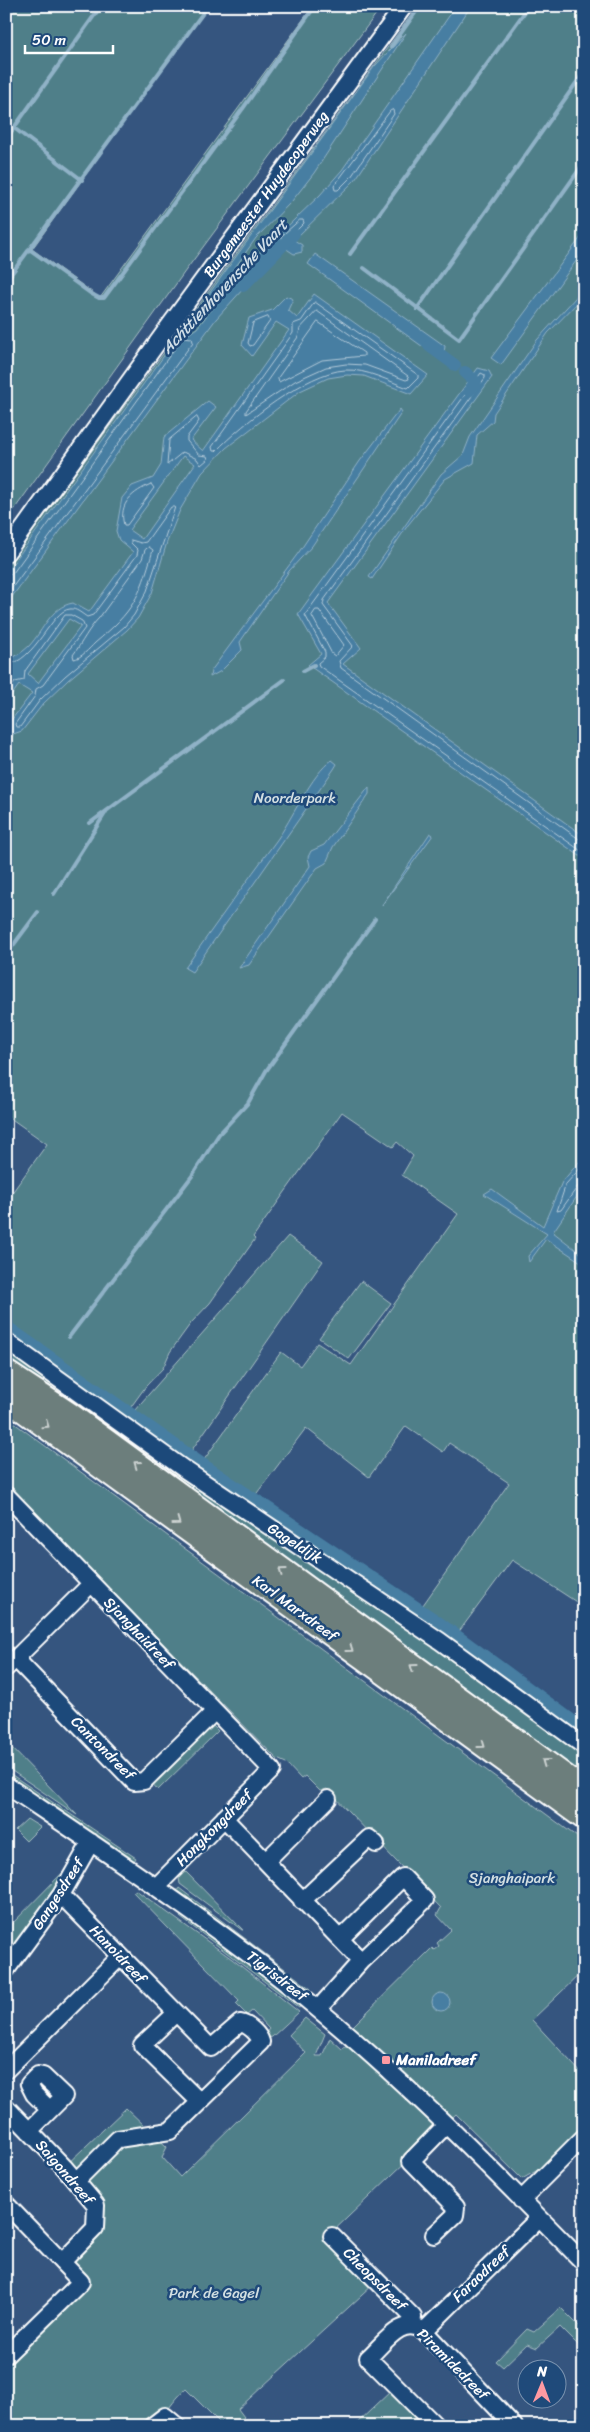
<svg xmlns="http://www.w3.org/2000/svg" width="590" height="2432" font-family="Sriracha,sans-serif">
  <rect width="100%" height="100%" fill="#35557f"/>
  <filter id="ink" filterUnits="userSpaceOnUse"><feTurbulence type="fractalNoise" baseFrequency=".02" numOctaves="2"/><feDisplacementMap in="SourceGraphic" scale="10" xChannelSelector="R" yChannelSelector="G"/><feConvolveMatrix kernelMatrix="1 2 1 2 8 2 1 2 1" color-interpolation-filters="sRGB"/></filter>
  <g filter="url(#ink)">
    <path fill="#507f89" stroke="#a8bfc4" d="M6 6H208L32 249 100 298 313 6H382L186 270 6 521Z
      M418 6H584V1607L512 1560 455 1637 418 1612 509 1483 449 1443 443 1452 406 1426 369 1477 306 1428 251 1501 201 1464 281 1352 300 1366 317 1343 351 1365 458 1214 402 1175 413 1156 397 1142 393 1147 342 1112 253 1237 255 1239 210 1303 191 1323 170 1352 163 1368 146 1386 120 1422 6 1341V1201L47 1144 6 1115V568Z
      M288 1236 323 1261 187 1457 132 1419 134 1411Z
      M361 1281 391 1303 349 1359 319 1338Z
      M6 1348 584 1750V1782L6 1363Z
      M6 1417 584 1842V1970L532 2020 584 2076V2137L569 2152 522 2179 456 2114 327 2237 374 2284 238 2409 244 2417 235 2426H230L223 2420 220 2423 186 2389C172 2401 167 2414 152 2426H6V2359L81 2283 62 2262 96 2218 64 2167 126 2108 167 2147 162 2157 180 2177 306 2053 289 2035 305 2018 325 2034 316 2056H322L330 2038 342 2049 359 2034 352 2027 355 2024 432 1948 434 1950 439 1946 437 1943 451 1930 437 1915 441 1908 327 1789 320 1791 305 1776 301 1779 286 1763 277 1759 6 1484Z
      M210 1723 218 1731 158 1790 150 1781Z
      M6 1742 77 1815 6 1767Z
      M6 1771 136 1858 134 1861 6 1775Z
      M27 1819 40 1827 26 1841 15 1830Z
      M68 1867 70 1868 6 1959V1930Z
      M185 1871 243 1930H242L180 1884 179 1878Z
      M179 1888 311 1989 309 1991 177 1891Z
      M136 1890 232 1959 299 2012 272 2037 268 2038 264 2035 269 2029 252 2011 247 2015 236 2004 239 2001 133 1892Z
      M182 1914 301 2005 299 2008 180 1917Z
      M561 2308 584 2331V2351L560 2327 537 2348 527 2344 503 2367 496 2361 527 2329 534 2332Z
      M392 2390 427 2426H354Z"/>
    <path fill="#467ea2" stroke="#90b2c7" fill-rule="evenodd" d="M456 6H471L355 180 294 240 302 245V252L294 254 282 246 216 319 6 605V573L374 67 406 33 314 173 292 201 256 238 188 334 197 328 246 266 320 195 342 170Z
      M584 233V250L501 365 491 358Z
      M315 254 445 346 444 353 437 357 308 264Z
      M584 283 582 298 548 333 494 413 493 421 477 435 474 463 445 479 408 525 372 579 369 577 441 474 463 455 470 437 537 340 576 297Z
      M314 294 428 375 411 394 364 376 347 375 328 378 300 391 226 448 202 473 180 510 167 542 152 593 138 618 127 630 68 680 43 704 22 731 13 734 6 749V727L32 693 19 685 6 703V662C14 657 23 652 29 646 44 630 50 607 73 603L89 612 133 552 119 540 116 531 122 498 132 486 153 478 161 465 164 437 208 401 216 407 191 440 203 451 289 330 276 322 252 356 242 345 249 318 272 310 286 296 293 299 288 310 297 318ZM183 456 195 464 142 539 129 530ZM69 619 81 626 38 683 28 674Z
      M478 368 489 371 492 377 328 603 361 648 343 664 584 836V859L308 665 321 654 298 614Z
      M400 409 402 412 312 546 289 571 240 642 242 650 221 671 210 677 211 671 299 552 360 461Z
      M332 760 337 764 334 769 192 972 185 968C215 925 245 883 276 841 291 821 312 773 332 760Z
      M369 787V794L333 847 326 863 317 868 249 965 239 968 310 866 308 857 311 851 324 845Z
      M430 833 433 835 382 905Z
      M584 1156V1186L553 1232 584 1256V1264L546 1239 529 1262 528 1256 547 1234 484 1194 492 1189 543 1226 562 1182Z
      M432 2002a9 9 0 1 1 18 0a9 9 0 1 1-18 0Z"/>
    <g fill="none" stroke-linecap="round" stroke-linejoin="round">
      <path stroke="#b5cbda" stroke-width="1" d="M393 110 394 114 351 177 338 190H335L334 186 390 111Z
        M300 220H303L304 223 291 236 289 241H282L281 237Z
        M315 302 418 375V378L408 388C388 381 367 369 345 370 307 372 243 423 216 451H213L212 447 293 333V324L301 321Z
        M317 311 408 376 409 379 406 380 365 365 346 364 326 367 295 381 246 414V411L298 337 300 329Z
        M268 317 270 321 253 345 250 346 248 343 253 323Z
        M318 322 364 353V356L322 360 279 382 278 378Z
        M197 417 199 421 187 437V441L199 455 207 456 208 459 201 465 197 459 183 452 167 465 169 440Z
        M151 484 154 488 127 525H124C118 503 133 492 151 484Z
        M149 547 153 550C139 599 134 610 95 643 89 649 81 658 74 659L73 655C82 643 89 628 99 618L142 559 145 550Z
        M6 575 13 573 183 337 192 338 193 342 6 596
        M316 610H319L344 645 335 656 332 654 312 616Z
        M6 665C36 662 51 610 70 609 76 608 82 614 87 617L93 615 137 555 138 550 131 543V540L141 543 146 542 171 507H175L147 591 134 615 124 627 65 676 40 700 20 727H16L15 724 35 696 36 689 43 685 85 628 82 621 71 615H65L25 671 24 680 15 682 6 695
        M584 840 579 839 341 668 339 661 353 646 323 605 324 600 485 378V375L481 373 305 615 325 652V657L318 663 319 666 584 853
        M584 1164 566 1184 557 1211 561 1210 578 1186 584 1183"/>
      <path stroke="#90b2c7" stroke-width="4" d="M391 47 420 6
        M14 128 82 180
        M6 139 101 6
        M29 249 90 293 99 298H104L244 107 315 6
        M350 254 529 6
        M364 268 459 339 584 163
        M6 281 208 6
        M417 309 584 72
        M303 671 314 665
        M90 823 284 680
        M54 894 106 812
        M6 955 38 912
        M69 1337 192 1176 219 1134 248 1103 266 1071 375 919"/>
      <path stroke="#467ea2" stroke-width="12" d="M243 286 294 234
        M429 346 455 365
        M465 372 476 382 469 391
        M6 1326 195 1459 437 1621 584 1729"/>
      <g stroke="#fff" stroke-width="20">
        <path id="minor" d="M6 553 170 325 404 6
          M6 1341 184 1469 440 1641 584 1746
          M6 1495 272 1770 157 1886
          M16 1659 134 1782 144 1781 215 1711
          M6 1668 91 1584
          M6 1785C111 1856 216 1925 313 2005 409 2084 497 2174 584 2263
          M224 1818 361 1961
          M266 1861 328 1799
          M61 1895 211 2048 240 2023C248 2024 259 2034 261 2042L170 2131 118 2139 76 2181
          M302 1901 369 1838 376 1844
          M6 1970 61 1895 91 1842
          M318 2009 361 1961 425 1900 403 1877 340 1939
          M176 2013 142 2045 199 2101
          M6 2070 120 1957
          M6 2107 64 2167 96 2205 95 2228 62 2262
          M29 2131 64 2096 43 2076 38 2075 29 2084 34 2094 50 2110
          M521 2200 584 2137
          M6 2204 81 2282 6 2355
          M434 2235 455 2215 456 2207 411 2161 446 2125
          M332 2236 413 2317 412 2325
          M424 2331 539 2218
          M152 2426 165 2416 177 2426
          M436 2426 368 2358C383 2345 402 2314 424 2331L514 2426"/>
      </g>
      <g stroke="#fff" stroke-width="28">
        <path id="highway" d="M6 1373 68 1414 584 1791
          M6 1397 584 1817"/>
      </g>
      <use href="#minor" stroke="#1f4a7a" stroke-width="16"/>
      <use href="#highway" stroke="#6c7e7c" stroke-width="24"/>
    </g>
    <defs><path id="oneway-chevron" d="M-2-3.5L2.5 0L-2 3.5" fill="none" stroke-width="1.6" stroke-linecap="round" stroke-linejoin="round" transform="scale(1.25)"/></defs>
    <g stroke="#ccd2d1">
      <use href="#oneway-chevron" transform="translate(46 1425) rotate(35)"/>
      <use href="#oneway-chevron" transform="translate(137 1464) rotate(-144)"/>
      <use href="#oneway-chevron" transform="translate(177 1522) rotate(36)"/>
      <use href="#oneway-chevron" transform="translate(282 1571) rotate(-144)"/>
      <use href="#oneway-chevron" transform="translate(350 1649) rotate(36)"/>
      <use href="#oneway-chevron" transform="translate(413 1667) rotate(-144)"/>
      <use href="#oneway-chevron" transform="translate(482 1745) rotate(36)"/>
      <use href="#oneway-chevron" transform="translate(545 1762) rotate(-144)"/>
    </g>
  </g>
  <rect fill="#ff9aa2" stroke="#1f4a7a" stroke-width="2" x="381" y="2055" width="10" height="10" rx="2.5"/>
  <g text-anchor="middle" stroke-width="5" stroke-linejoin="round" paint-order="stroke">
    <g font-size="15" fill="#fff" stroke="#1f4a7a">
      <text transform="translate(266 194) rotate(-54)" y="5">Burgemeester Huydecoperweg</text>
      <text transform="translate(295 1543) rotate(33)" y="5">Gageldijk</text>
      <text transform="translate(295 1608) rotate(36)" y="5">Karl Marxdreef</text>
      <text transform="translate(139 1633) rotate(46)" y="5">Sjanghaidreef</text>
      <text transform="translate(103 1748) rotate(45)" y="5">Cantondreef</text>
      <text transform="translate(214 1828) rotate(-45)" y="5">Hongkongdreef</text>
      <text transform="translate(58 1894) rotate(-57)" y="5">Gangesdreef</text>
      <text transform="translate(118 1954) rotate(46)" y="5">Hanoidreef</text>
      <text transform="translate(277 1976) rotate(38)" y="5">Tigrisdreef</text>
      <text transform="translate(65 2172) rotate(49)" y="5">Saigondreef</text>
      <text transform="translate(481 2274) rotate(-44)" y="5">Faraodreef</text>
      <text transform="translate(375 2279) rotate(45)" y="5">Cheopsdreef</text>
      <text transform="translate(453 2364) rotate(45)" y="5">Piramidedreef</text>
    </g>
    <g font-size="15" fill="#d3dfe2" stroke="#1f4a7a">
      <text x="295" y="803">Noorderpark</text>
      <text x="512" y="1883">Sjanghaipark</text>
      <text x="214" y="2298">Park de Gagel</text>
    </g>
    <g font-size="15" font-weight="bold" fill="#fff" stroke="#1f4a7a" text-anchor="start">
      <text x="396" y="2065">Maniladreef</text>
    </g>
    <g font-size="16" font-style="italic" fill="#d1dfe8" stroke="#1f4a7a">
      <text transform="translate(224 286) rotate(-47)" y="6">Achttienhovensche Vaart</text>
    </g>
  </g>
  <rect width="590" height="2432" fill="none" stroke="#1f4a7a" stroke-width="25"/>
  <rect x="12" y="12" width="565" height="2407" fill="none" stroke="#fff" stroke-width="2" filter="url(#ink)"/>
  <g transform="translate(542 2384) rotate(1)"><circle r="24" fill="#1f4a7a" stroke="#7992af"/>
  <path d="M0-4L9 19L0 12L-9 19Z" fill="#ff9aa2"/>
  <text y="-8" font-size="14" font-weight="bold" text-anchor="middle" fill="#ffffff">N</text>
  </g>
  <path d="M25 45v8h88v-8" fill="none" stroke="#ffffff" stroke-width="2.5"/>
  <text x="32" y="45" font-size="15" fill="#ffffff" stroke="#1f4a7a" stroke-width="4" paint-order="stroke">50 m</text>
</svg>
